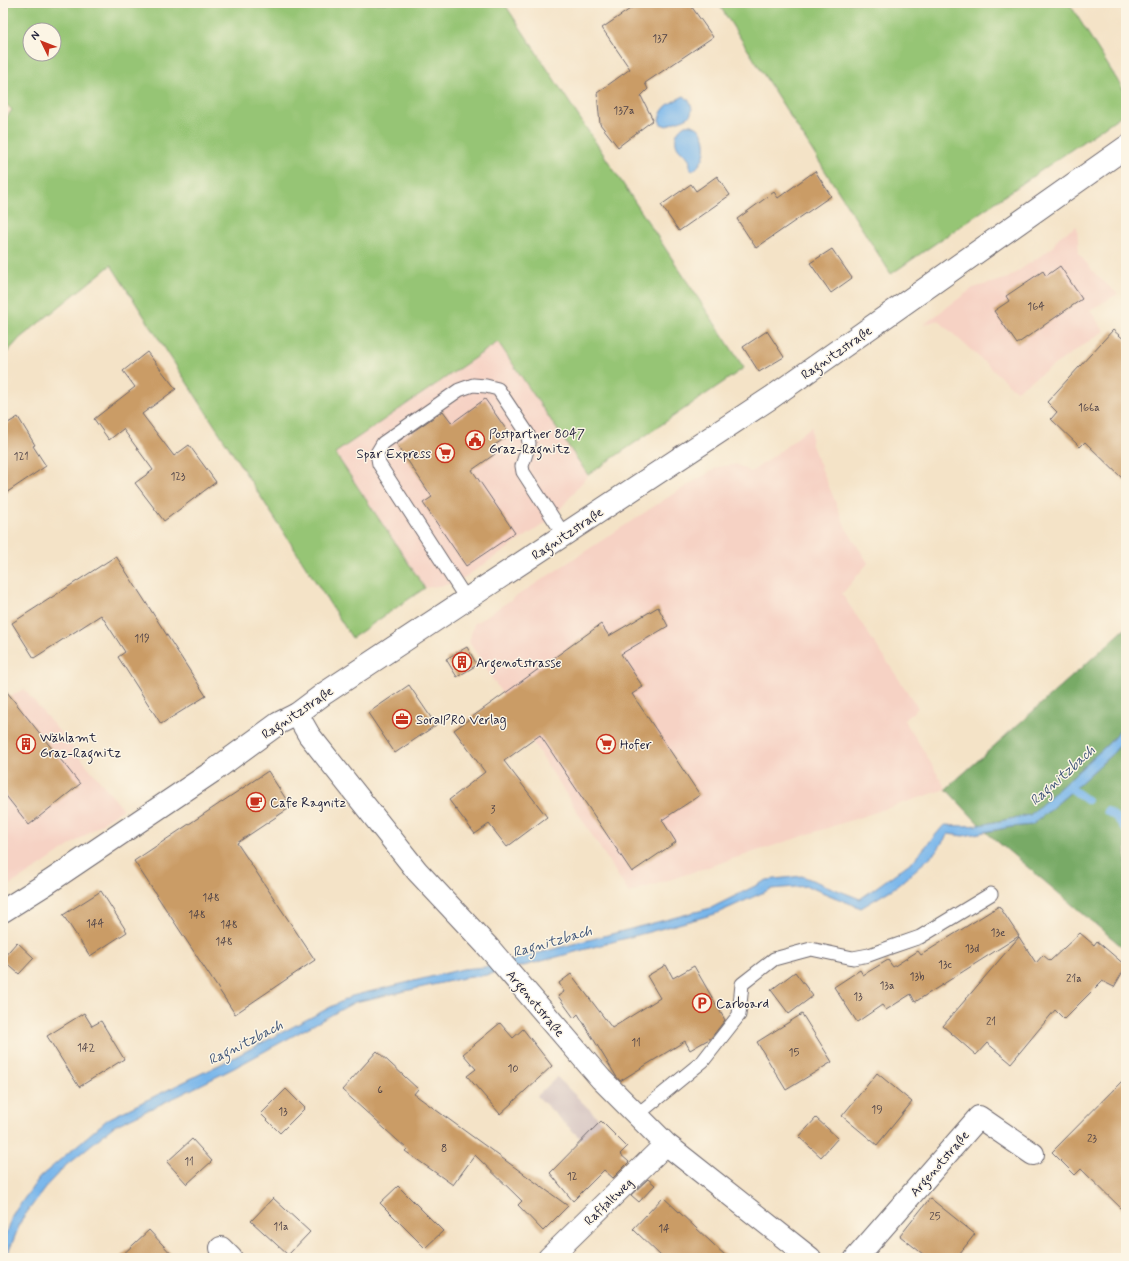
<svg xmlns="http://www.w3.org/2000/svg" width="1129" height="1261" font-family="Mynerve,sans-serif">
  <rect width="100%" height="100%" fill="#fcf5e5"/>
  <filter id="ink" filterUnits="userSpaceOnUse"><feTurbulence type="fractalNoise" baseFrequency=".025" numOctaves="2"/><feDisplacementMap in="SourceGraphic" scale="8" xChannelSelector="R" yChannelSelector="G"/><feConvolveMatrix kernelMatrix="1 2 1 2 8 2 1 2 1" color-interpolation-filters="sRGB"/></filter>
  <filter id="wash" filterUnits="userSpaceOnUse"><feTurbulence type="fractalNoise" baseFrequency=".012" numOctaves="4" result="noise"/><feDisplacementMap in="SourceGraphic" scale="16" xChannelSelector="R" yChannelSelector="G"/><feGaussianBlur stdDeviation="0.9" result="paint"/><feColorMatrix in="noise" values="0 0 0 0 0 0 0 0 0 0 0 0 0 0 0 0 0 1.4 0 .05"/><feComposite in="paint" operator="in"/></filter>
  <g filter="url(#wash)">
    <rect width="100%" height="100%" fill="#f4e3c7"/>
    <path fill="#f6d2c4" d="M1077 226 1079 254 1097 276 1118 294 1090 310 1104 331 1016 391 938 320 923 325 973 288 1008 278 1052 248 1059 237Z
      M498 342 588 475 553 518 456 583 425 588 335 453Z
      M812 426 811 443 846 528 868 563 842 594 918 708 904 720 916 738 946 789 629 893 469 642 474 624 673 494 718 467 736 464 751 472 783 449Z
      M24 689 123 809 37 868 3 889V701Z"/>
    <path fill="#d1bfbe" d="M557 1077 601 1121 582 1140 537 1096Z"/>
    <path fill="#96c575" stroke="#5c7458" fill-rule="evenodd" d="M3 3H504L744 368 588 475 498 342 335 453 425 588 352 638 111 265 20 338 3 357V122L12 110 3 101ZM30 30H54V54H30Z
      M718 3H1069L1126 94V112L891 274Z"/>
    <path fill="#78aa66" stroke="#4d6650" d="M1126 628V724L1107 745 1030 815 980 825 946 789Z
      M1126 738V950L986 832 1011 827 1032 825 1073 790 1113 753Z"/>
    <path fill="#78b6eb" stroke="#4d6c93" d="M684 96C690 100 696 110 688 117 682 121 674 121 667 126L661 124 659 120C662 105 671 103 684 96Z
      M685 125C708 121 713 159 692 171L690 169C690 165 690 162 689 159 687 155 683 153 680 150 672 142 676 130 685 125Z
      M1126 724V738L1113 753 1073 790 1032 825 1011 827 963 836 948 834 936 852 897 886 861 908 807 886 771 889 715 914 531 964 487 975 464 978 355 1002 234 1068 180 1095 114 1126 64 1167 48 1184 22 1219 6 1258H3V1241L13 1214 40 1177 108 1119 229 1060 352 996 463 969 485 967 711 908 767 880 802 876 860 899 914 860 944 825 963 826 980 825 1030 815 1107 745Z"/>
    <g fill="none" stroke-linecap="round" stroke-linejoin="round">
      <path stroke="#78b6eb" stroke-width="8" d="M1069 787 1087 800
        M1107 811 1117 818 1126 830"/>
    </g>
    <g id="blocks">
      <path fill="#ca9c66" d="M639 3H689L713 37 645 83 648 89 641 96 653 120 618 147 600 124 597 93 630 69 602 28Z
        M815 171 831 196 756 248 737 219 774 192 778 198Z
        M717 176 730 195 679 231 661 205 691 184 696 191Z
        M832 249 852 278 831 293 810 263Z
        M1060 266 1082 299 1017 344 994 311 1009 301 1006 296 1043 271 1046 276Z
        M1113 330 1126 341V482L1085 442 1080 447 1051 419 1057 412 1047 402Z
        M767 331 784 357 759 372 743 347Z
        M147 352 176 389 142 414 174 456 189 445 216 482 164 521 135 483 153 470 123 429 109 440 94 419 135 387 123 371Z
        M485 399 510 435 490 448 495 454 472 470 515 533 466 566 423 503 432 497 396 443 443 411 452 423Z
        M18 417 35 445 33 446 46 466 3 495V426Z
        M116 556 206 696 161 724 118 657 125 652 101 615 34 658 12 623Z
        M658 607 668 626 621 654 643 687 632 694 700 795 662 820 676 842 632 872 540 735 504 761 547 817 507 847 489 824 475 834 449 800 485 772 454 730 601 624 609 636Z
        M467 647 477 665 457 677 446 659Z
        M409 685 436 725 395 753 368 713Z
        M3 687 80 784 29 825 3 792Z
        M268 771 291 807 237 843 315 960 235 1014 134 861Z
        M101 891 127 932 90 956 63 915Z
        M999 906 1019 936 915 1002 911 994 886 1010 882 1005 857 1022 834 987 860 970 863 975 888 960 893 967 918 951 921 955Z
        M1080 933 1094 945 1097 941 1126 966 1114 987 1102 981 1064 1019 1055 1010 1011 1063 987 1043 976 1055 943 1026 1019 937 1036 963 1043 955 1050 961Z
        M17 942 34 958 19 974 3 960V958Z
        M666 965 673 978 694 966 725 1020 711 1038 690 1050 685 1041 620 1081 616 1076 578 1014 574 1018 558 996 564 992 559 983 571 974 612 1028 660 998 647 976Z
        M795 972 813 996 789 1014 771 990Z
        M84 1013 92 1026 101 1021 124 1059 79 1087 47 1036Z
        M802 1014 832 1062 786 1090 757 1042Z
        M500 1023 513 1038 523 1029 552 1066 500 1114 467 1076 476 1069 463 1054Z
        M377 1051 418 1089 414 1094 568 1206 543 1231 518 1205 522 1201 475 1155 453 1185 405 1151 407 1149 342 1090Z
        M877 1073 912 1102 877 1145 842 1116Z
        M1126 1077V1213L1081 1169 1075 1175 1052 1152Z
        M286 1089 305 1108 280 1133 261 1114Z
        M816 1118 838 1138 821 1157 799 1137Z
        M601 1121 627 1147 620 1154 629 1162 613 1178 604 1170 573 1201 550 1173Z
        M192 1139 212 1161 187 1184 167 1162Z
        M648 1179 655 1185 639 1202 631 1195Z
        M398 1186 443 1231 425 1248 380 1203Z
        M663 1197 728 1258H663L633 1229Z
        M273 1198 310 1232 288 1255 251 1221Z
        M930 1198 975 1234 956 1258H928L900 1236Z
        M149 1230 175 1258H119Z"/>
    </g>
  </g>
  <g filter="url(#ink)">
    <use href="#blocks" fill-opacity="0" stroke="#6c666c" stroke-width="1"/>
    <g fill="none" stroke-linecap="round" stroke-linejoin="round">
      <g stroke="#6c666c" stroke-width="15">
        <path id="lane" d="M467 600 379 464 377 453 383 443 459 390 473 385 486 386 498 389 528 434 529 444 522 466 523 472 564 535
          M637 1115 703 1061 739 1015 742 984 774 959 811 949 853 958 869 955 891 947 920 937 991 894"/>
      </g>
      <g stroke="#6c666c" stroke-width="24">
        <path id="street" d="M297 714 309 735 417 871 489 948 601 1079 666 1144 810 1258
          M221 1248 231 1258
          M549 1258 666 1144
          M856 1258 979 1117 1033 1154"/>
      </g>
      <g stroke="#6c666c" stroke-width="24">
        <path id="secondary" d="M3 911 49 882 212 772 279 723 297 714 325 693 772 397 1126 147"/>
      </g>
      <use href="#lane" stroke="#fff" stroke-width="13"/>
      <use href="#street" stroke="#fff" stroke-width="22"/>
      <use href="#secondary" stroke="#fff" stroke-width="22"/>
    </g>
  </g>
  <defs>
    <g id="civic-ring" transform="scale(1)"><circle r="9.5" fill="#fcf5e5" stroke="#c8321e" stroke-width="1.5"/><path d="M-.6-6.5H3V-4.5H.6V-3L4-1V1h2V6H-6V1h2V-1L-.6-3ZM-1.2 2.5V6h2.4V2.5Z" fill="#c8321e"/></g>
    <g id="supermarket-ring" transform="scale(1)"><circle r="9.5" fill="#fcf5e5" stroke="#c8321e" stroke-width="1.5"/><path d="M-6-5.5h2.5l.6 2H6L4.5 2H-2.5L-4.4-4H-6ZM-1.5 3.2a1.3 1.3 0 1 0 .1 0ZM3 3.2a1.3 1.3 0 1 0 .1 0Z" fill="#c8321e"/></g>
    <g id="building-ring" transform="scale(1)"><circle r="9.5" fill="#fcf5e5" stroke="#c8321e" stroke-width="1.5"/><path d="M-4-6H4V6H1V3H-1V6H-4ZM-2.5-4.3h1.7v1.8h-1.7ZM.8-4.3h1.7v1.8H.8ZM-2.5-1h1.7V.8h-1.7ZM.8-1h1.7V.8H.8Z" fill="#c8321e"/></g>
    <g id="office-ring" transform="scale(1)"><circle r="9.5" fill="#fcf5e5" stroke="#c8321e" stroke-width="1.5"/><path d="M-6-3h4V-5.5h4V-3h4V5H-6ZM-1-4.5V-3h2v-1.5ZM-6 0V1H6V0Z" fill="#c8321e"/></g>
    <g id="cafe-ring" transform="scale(1)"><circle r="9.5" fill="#fcf5e5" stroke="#c8321e" stroke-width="1.5"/><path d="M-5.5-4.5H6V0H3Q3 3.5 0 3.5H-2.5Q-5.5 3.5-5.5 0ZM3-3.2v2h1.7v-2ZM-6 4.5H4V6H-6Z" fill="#c8321e"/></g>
    <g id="parking-ring" transform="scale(1)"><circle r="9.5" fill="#fcf5e5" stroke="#c8321e" stroke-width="1.5"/><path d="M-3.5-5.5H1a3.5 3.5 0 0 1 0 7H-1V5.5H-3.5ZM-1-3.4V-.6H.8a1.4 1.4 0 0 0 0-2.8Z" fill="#c8321e"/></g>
  </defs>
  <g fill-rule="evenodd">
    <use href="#civic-ring" x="475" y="440"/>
    <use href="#supermarket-ring" x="445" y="453"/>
    <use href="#building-ring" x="462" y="662"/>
    <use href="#office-ring" x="402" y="719"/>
    <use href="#building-ring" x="26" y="744"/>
    <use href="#supermarket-ring" x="606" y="744"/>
    <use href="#cafe-ring" x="256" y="802"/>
    <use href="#parking-ring" x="702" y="1003"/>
  </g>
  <g text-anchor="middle" stroke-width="3" stroke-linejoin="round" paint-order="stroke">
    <g font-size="11" fill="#4c4046">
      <text x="660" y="42">137</text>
      <text x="624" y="114">137a</text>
      <text x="1036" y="310">164</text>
      <text x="1089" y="411">166a</text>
      <text x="21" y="460">121</text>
      <text x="178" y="480">123</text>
      <text x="142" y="642">119</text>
      <text x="493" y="813">3</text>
      <text x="211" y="901">148</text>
      <text x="197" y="918">148</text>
      <text x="95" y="927">144</text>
      <text x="229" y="928">148</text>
      <text x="998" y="936">13e</text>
      <text x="224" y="945">148</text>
      <text x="972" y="952">13d</text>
      <text x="945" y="968">13c</text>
      <text x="917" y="980">13b</text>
      <text x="1074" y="982">21a</text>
      <text x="887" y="989">13a</text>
      <text x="858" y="1000">13</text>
      <text x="991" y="1025">21</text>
      <text x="636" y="1046">11</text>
      <text x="86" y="1051">142</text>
      <text x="794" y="1056">15</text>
      <text x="513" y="1072">10</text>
      <text x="380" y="1093">6</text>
      <text x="877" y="1113">19</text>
      <text x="283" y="1115">13</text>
      <text x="1092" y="1142">23</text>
      <text x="444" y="1152">8</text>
      <text x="189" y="1165">11</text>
      <text x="572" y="1180">12</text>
      <text x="935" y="1220">25</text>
      <text x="281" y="1230">11a</text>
      <text x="664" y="1232">14</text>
    </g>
    <g font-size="13" fill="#22223b" stroke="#fcf5e5">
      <text transform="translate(836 352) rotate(-35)" y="5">Ragnitzstraße</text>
      <text transform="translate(567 533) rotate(-34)" y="5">Ragnitzstraße</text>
      <text transform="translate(297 712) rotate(-34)" y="5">Ragnitzstraße</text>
      <text transform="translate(536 1003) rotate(50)" y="5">Argenotstraße</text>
      <text transform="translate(939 1163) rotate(-49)" y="5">Argenotstraße</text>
      <text transform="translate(608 1201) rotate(-44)" y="5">Raffaltweg</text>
    </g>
    <g font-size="13" fill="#22223b" stroke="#fcf5e5" text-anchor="start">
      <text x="489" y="438">Postpartner 8047<tspan x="489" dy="15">Graz-Ragnitz</tspan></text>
      <text x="431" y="458" text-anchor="end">Spar Express</text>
      <text x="476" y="667">Argenotstrasse</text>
      <text x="416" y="724">SoralPRO Verlag</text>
      <text x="40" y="742">Wählamt<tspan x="40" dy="15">Graz-Ragnitz</tspan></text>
      <text x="620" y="749">Hofer</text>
      <text x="270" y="807">Cafe Ragnitz</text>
      <text x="716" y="1008">Carboard</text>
    </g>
    <g font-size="14" font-style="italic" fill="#405679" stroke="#fcf5e5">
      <text transform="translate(1062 775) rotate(-42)" y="5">Ragnitzbach</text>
      <text transform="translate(552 941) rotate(-16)" y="5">Ragnitzbach</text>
      <text transform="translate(245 1042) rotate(-27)" y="5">Ragnitzbach</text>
    </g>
  </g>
  <rect width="1129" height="1261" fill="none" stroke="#fcf5e5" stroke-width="16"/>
  <g transform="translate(42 42) rotate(313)"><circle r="19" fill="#fcf5e5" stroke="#a5a1a1"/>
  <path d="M0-3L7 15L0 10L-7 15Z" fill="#c8321e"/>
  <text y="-6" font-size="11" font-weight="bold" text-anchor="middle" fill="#22223b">N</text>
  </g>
</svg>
